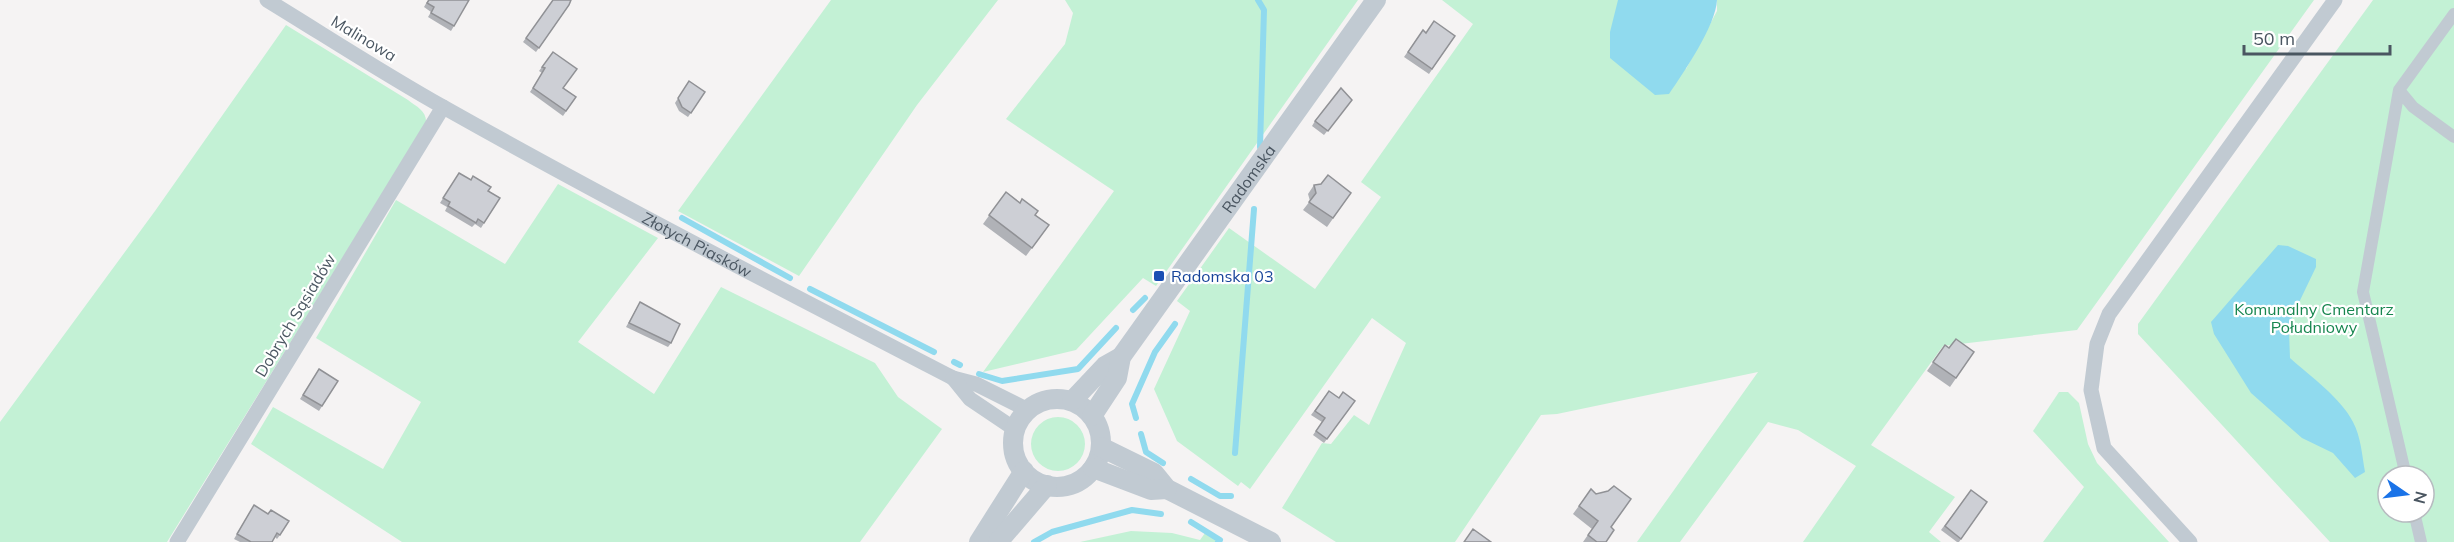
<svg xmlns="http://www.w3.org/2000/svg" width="2454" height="542" font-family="Mulish,sans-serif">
  <rect width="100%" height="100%" fill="#f5f3f3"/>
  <path fill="#c3f1d5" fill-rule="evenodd" d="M831 0H998L917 105 799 276 678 211Z
    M1065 0H1358L1156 286 1143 278 1076 350 983 372 1114 191 1006 119 1065 44 1073 13Z
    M1442 0H1618L1686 69 1717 11V0H2314L2077 330 1943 346 1871 445 1955 497 1929 532 1941 542H1803L1856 466 1798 430 1768 422 1680 542H1637L1758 372 1557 414 1541 415 1455 542H1336L1282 508 1322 443 1331 444 1354 415 1369 425 1406 343 1372 318 1250 489 1241 482 1238 486 1177 441 1154 389 1190 311 1177 301 1229 228 1315 289 1381 197 1361 182 1473 24Z
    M2373 0H2454V542H2330L2138 334V324ZM2388 476H2424V512H2388Z
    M286 25 408 100C417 107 427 111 426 123L167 542H0V422L155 211Z
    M558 184 658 238 578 342 654 394 721 287 875 363 898 397 942 429 860 542H402L251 444 273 407 383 469 421 402 316 338 396 200 505 264Z
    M2059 392H2068L2079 403 2088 444 2097 463 2169 542H2043L2084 487 2033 431Z
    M1031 444a27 27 0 1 1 54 0a27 27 0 1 1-54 0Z
    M1131 531 1172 533 1200 540 1205 533 1221 542H1080Z"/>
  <path fill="#90daee" d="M1618 0H1717C1716 25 1684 72 1669 94L1655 95 1610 58V32Z
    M2278 245 2288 246 2316 259V267L2292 317 2289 331 2290 358C2310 376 2341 398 2353 422 2361 437 2362 455 2365 472L2355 478 2333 453 2302 438 2251 393 2214 334 2211 322Z"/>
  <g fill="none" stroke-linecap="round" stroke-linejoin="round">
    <path stroke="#90daee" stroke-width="6" d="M1258 0 1264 10 1260 147
      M682 218 790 278
      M810 289 934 352
      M1133 310 1145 298
      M954 362 960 365
      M979 374 1002 381 1078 369 1116 328
      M1136 418 1132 404 1155 352 1175 324
      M1141 434 1146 452 1163 463
      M1235 453 1254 209
      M1191 479 1220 496H1231
      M1191 522 1220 540 1218 542
      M1034 542 1052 532 1132 510 1161 514"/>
    <path stroke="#c1cad2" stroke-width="12" d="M2399 90 2413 107 2454 137
      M2406 476 2363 292 2399 90 2454 14
      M2414 512 2421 542"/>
    <g stroke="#c1cad2" stroke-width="15">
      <path id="s1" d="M267 0C326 36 384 74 445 108 612 202 783 290 953 378L976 384 1028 410"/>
      <path d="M953 378 970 399 1016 430"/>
      <path d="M177 542 443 107"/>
      <path d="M2190 542 2104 448 2091 390 2097 344 2109 314 2335 0"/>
    </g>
    <g stroke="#c1cad2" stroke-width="20">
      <circle cx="1057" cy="443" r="44"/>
      <path d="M1072 401 1105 366 1121 357"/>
      <path id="s2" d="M1092 416 1117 378 1121 357 1376 0"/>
      <path d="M1101 447 1154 473 1167 489 1271 542"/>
      <path d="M1093 468 1151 490 1167 489"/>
      <path d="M979 542 1024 471"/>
      <path d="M998 542 1047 485"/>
    </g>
  </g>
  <path fill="#b0b2b7" d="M428 0 454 26 451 31 428 17 431 12 424 7Z
    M552 0H571L569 5 536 52 523 42 553 1Z
    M1423 30 1426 33 1455 36 1429 74 1404 57Z
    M553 52 564 88 576 97 563 116 530 92 542 73 539 71Z
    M689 81 705 92 688 117 679 111 675 103Z
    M1352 100 1324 135 1312 126 1315 121Z
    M459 173 500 198 481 228 475 224 472 227 445 211 447 207 440 203Z
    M1321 184 1351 193 1327 227 1303 210 1310 201 1308 194 1314 185Z
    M1006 192 1049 225 1026 256 983 224Z
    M640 302 671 343 668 347 626 327Z
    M1945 345 1949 348 1974 352 1950 387 1927 371Z
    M319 369 338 381 319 411 300 399Z
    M1329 391 1339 398 1355 401 1324 443 1313 435 1322 422 1311 415Z
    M1591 489 1611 527 1606 542H1583L1592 529 1573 514Z
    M1971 490 1987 502 1959 542H1957L1941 530Z
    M251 510 280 535 277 539 275 537 272 542H240L234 539Z"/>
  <path fill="#cdcfd5" stroke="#909195" stroke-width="1.5" d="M429 0H469L454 26 431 13 434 7 427 3Z
    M553 0H571L569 5 539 48 526 38Z
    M1434 21 1455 36 1432 69 1408 52 1423 30 1426 33Z
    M553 52 577 69 563 88 576 97 566 111 533 88 545 68 542 67Z
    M689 81 705 92 691 113 682 107 678 98Z
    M1341 88 1352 100 1328 131 1315 121Z
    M459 173 471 180 473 176 491 187 488 191 500 198 484 223 478 219 476 223 448 206 450 202 443 198Z
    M1328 175 1351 193 1333 218 1309 202 1316 193 1314 185 1321 184Z
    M1006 192 1020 203 1022 199 1038 211 1035 215 1049 225 1032 248 989 215Z
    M640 302 680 324 671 343 629 323Z
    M1956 339 1974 352 1956 378 1933 362 1945 345 1949 348Z
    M319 369 338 381 322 406 303 395Z
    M1329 391 1339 398 1343 392 1355 401 1327 439 1316 431 1325 418 1315 411Z
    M1614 486 1631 499 1611 527 1614 530 1606 542H1597L1588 535 1598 521 1579 506 1591 489 1596 494 1608 491Z
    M1971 490 1987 502 1961 539 1945 526Z
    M254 505 268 514 271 510 289 521 280 535 277 533 272 542H251L237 534Z
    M1473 529 1491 542H1464Z"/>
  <rect fill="#1a4fb4" stroke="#fff" stroke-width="2" x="1153" y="270" width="12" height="12" rx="3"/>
  <g text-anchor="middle" stroke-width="4.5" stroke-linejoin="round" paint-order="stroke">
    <g font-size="16" fill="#4a5661" stroke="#fff">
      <text transform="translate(364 38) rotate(31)" y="6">Malinowa</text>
      <text dy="6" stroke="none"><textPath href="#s2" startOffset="286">Radomska</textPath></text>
      <text dy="6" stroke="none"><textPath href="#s1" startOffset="495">Złotych Piasków</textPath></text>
      <text transform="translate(295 315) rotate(-59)" y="6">Dobrych Sąsiadów</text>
    </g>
    <g font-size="16" fill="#164399" stroke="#fff" text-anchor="start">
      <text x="1171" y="282">Radomska 03</text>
    </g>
    <g font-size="16" fill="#17864f" stroke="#fff">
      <text x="2314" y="315">Komunalny Cmentarz<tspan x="2314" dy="18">Południowy</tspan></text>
    </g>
  </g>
  <g transform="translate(2406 494) rotate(104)"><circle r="28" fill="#ffffff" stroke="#b7bbc0" stroke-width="1.5"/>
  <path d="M0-4.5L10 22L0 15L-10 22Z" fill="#1a73e8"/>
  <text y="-9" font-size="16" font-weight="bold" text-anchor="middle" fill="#4a5661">N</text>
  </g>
  <path d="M2244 45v9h146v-9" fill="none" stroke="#4a5661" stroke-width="3"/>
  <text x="2253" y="45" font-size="18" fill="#4a5661" stroke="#ffffff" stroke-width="4.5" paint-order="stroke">50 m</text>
</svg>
